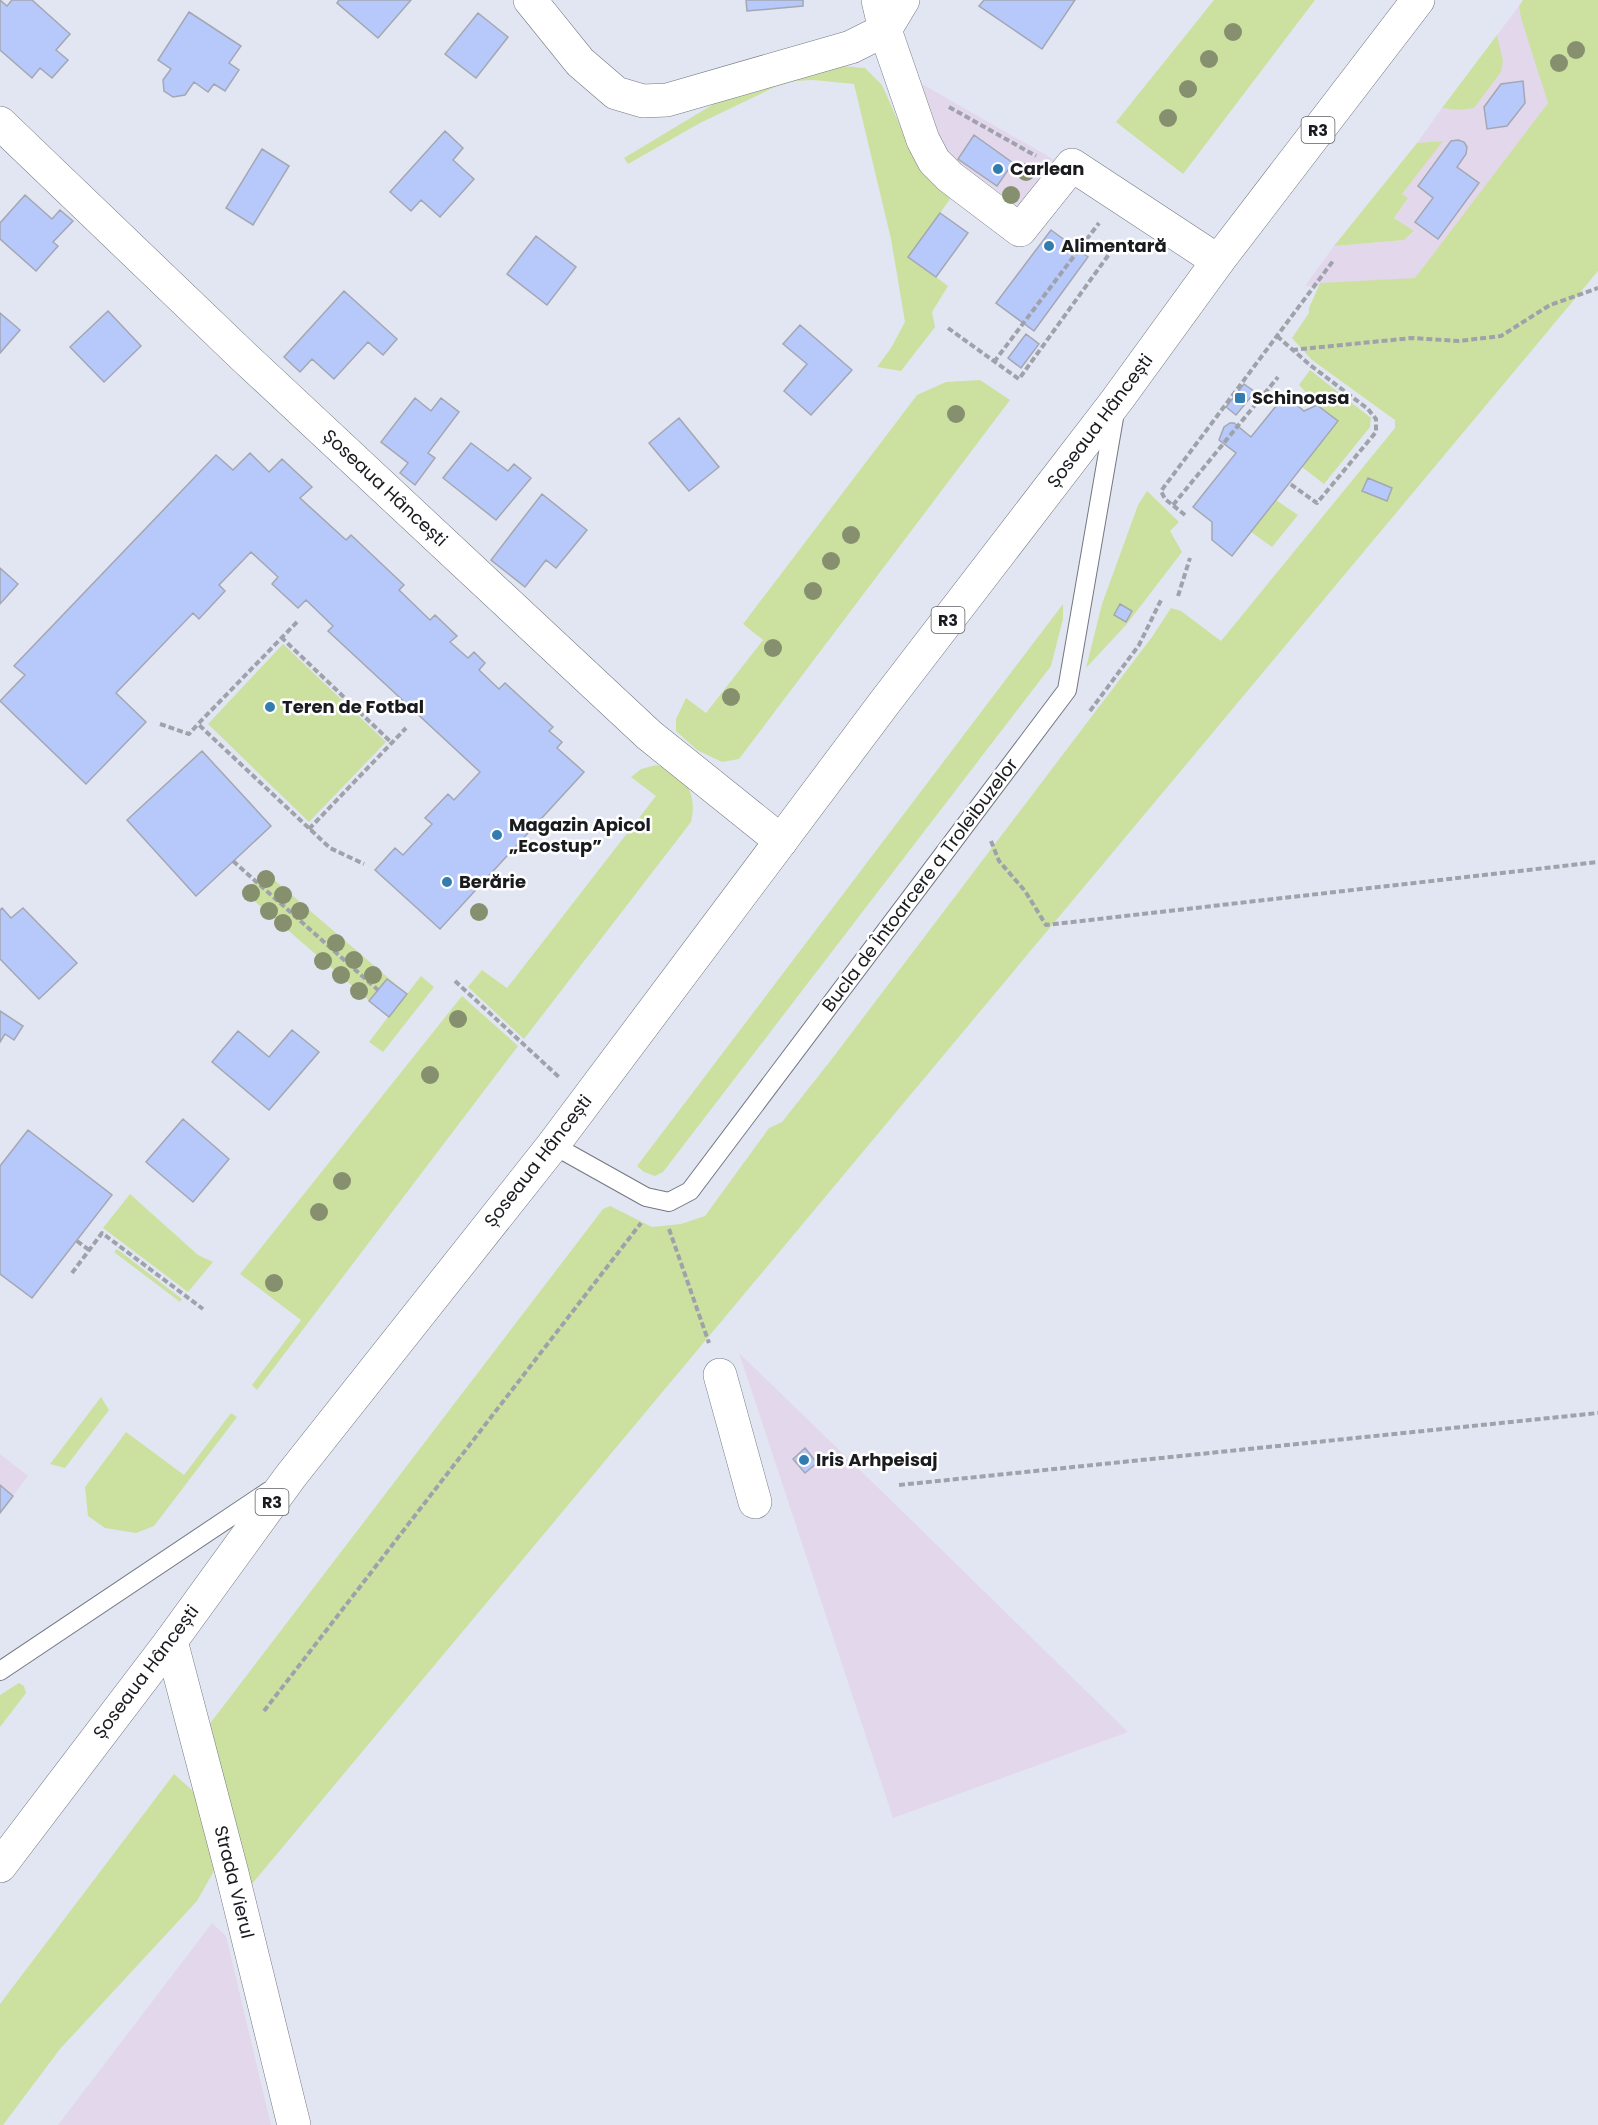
<svg xmlns="http://www.w3.org/2000/svg" width="1598" height="2125" font-family="Poppins,sans-serif">
  <rect width="100%" height="100%" fill="#e2e6f2"/>
  <path fill="#e3d7eb" d="M1519 6 1548 103 1535 121 1415 278 1305 286 1334 246 1404 240 1414 232 1394 218 1408 198 1402 194 1442 141 1417 143 1442 108 1457 110 1502 61 1497 35Z
    M922 84 1053 159 1020 207 943 151 936 138Z
    M739 1353 899 1508 1128 1732 893 1818Z
    M0 1454 28 1476 0 1513Z
    M212 1923 226 1936 271 2125H58Z"/>
  <path fill="#cce19f" d="M1214 0H1315L1183 174 1116 122Z
    M1523 0H1598V271L251 1885 208 1726 603 1209 610 1206 652 1227 681 1224 705 1216 769 1128 782 1122 831 1060 1152 637 1171 608 1181 611 1221 641 1395 428V420L1312 360 1292 338 1309 313V308L1320 283 1415 278 1548 103 1521 18 1519 6Z
    M1497 35 1503 61 1501 72 1474 108 1457 110 1442 108Z
    M841 66 865 68 882 85 914 157 950 199 909 257 948 286 932 312 935 327 901 371 877 367 891 348 905 322 891 239 854 84 813 80 795 81 775 87 700 123 628 164 624 158 727 96Z
    M1443 141 1402 194 1408 198 1394 218 1414 231 1404 240 1334 246 1417 143Z
    M1310 370 1371 418 1370 427 1324 484 1302 467 1338 421 1320 407 1299 385Z
    M980 380 1010 400 739 759 722 762 697 750 676 731V719L686 698 706 713 763 640 743 624 917 395 946 382Z
    M1147 491 1179 522 1170 531 1182 552 1126 625 1086 668 1102 604 1138 505Z
    M1276 500 1298 515 1272 547 1251 532Z
    M1063 604V619L1051 666 663 1172 655 1176 644 1172 637 1166Z
    M283 644 386 742 309 822 208 724Z
    M656 765C685 773 698 793 691 822L524 1039 468 987 482 970 507 988 656 796 631 777 641 769Z
    M264 871 407 994 421 976 434 987 383 1052 369 1042 388 1017 245 893Z
    M462 996 518 1046 257 1390 252 1385 301 1320 240 1274Z
    M130 1194 198 1255 213 1262 188 1292 103 1228Z
    M117 1249 182 1299 180 1302 114 1252Z
    M101 1397 109 1410 65 1468 50 1464Z
    M231 1413 237 1417 154 1526 136 1533 105 1528 88 1516 85 1487 126 1432 184 1475Z
    M19 1683 24 1686 26 1693 0 1727V1695Z
    M174 1774 194 1792 215 1869 197 1901 60 2049 3 2125H0V2004Z"/>
  <path fill="#b7c9fa" stroke="#a3a7b2" stroke-width="1.5" d="M0 0 7 6 12 0H32L70 34 56 50 68 60 52 78 40 68 32 78 0 50Z
    M339 0H411L378 38 337 3Z
    M746 0H803V6L747 11Z
    M984 0H1075L1042 49 979 6Z
    M189 12 241 46 229 63 239 70 225 91 214 84 208 92 194 82 185 95 173 97 164 91 163 80 171 69 158 60Z
    M478 13 508 37 476 78 445 54Z
    M1523 81 1525 103 1507 126 1487 129 1484 107 1501 84Z
    M445 131 463 148 453 160 474 179 440 217 421 200 411 211 390 192Z
    M974 135 1013 163 997 186 958 159Z
    M1458 140 1464 142 1467 147 1466 154 1457 167 1479 183 1438 239 1415 222 1433 198 1418 186 1451 141Z
    M262 149 289 166 253 225 226 208Z
    M25 195 52 219 60 210 73 221 53 242 58 246 36 271 0 239V223Z
    M940 213 968 233 936 277 908 257Z
    M1051 230 1088 257 1034 331 996 303Z
    M536 236 576 267 547 305 507 274Z
    M344 291 397 339 383 355 368 342 334 379 312 359 300 372 284 357Z
    M108 311 141 346 104 382 70 347Z
    M0 313 20 330 0 353Z
    M800 325 852 370 811 415 784 391 807 364 783 344Z
    M1026 334 1039 344 1021 368 1008 358Z
    M1244 384 1255 392 1236 415 1226 407Z
    M1285 395 1304 411 1317 405 1338 421 1232 556 1212 540V522L1193 507 1236 453 1219 440 1224 427 1230 423H1234L1251 437Z
    M415 398 431 411 441 398 459 412 428 453 435 458 415 485 400 473 408 463 381 442Z
    M679 418 719 467 689 491 649 443Z
    M471 443 508 471 514 464 531 478 496 520 443 478Z
    M250 453 269 472 282 459 312 487 300 498 346 540 351 535 404 585 399 590 430 620 435 615 457 636 450 642 468 658 474 652 485 663 479 670 499 689 505 683 553 727 549 731 562 742 557 748 584 772 440 929 375 870 395 848 403 855 432 824 425 818 448 794 454 800 480 772 328 631 333 626 306 600 298 608 272 584 278 577 251 552 219 585 225 591 199 619 193 613 116 693 146 722 86 784 0 701 25 675 14 666 216 455 233 470Z
    M1368 478 1392 488 1387 501 1362 491Z
    M542 494 587 530 556 568 546 560 525 587 491 560Z
    M0 568 18 584 0 604Z
    M1120 604 1132 611 1126 622 1114 615Z
    M202 751 271 826 196 896 127 820Z
    M2 908 11 918 23 908 77 963 39 999 0 959V910Z
    M387 979 407 994 389 1017 369 1001Z
    M0 1011 23 1026 14 1040 5 1034 0 1042Z
    M292 1030 319 1052 269 1110 212 1062 238 1031 269 1057Z
    M183 1119 229 1159 193 1202 146 1162Z
    M28 1130 112 1195 32 1298 0 1274V1166Z
    M805 1448 817 1463 805 1473 793 1459Z
    M0 1485 13 1496 0 1513Z"/>
  <g fill="none" stroke-linecap="round" stroke-linejoin="round">
    <g stroke="#737781" stroke-width="20">
      <path id="service" d="M553 1145 646 1197 669 1202 690 1191 1067 690 1115 412
        M0 1671 269 1491"/>
    </g>
    <g stroke="#737781" stroke-width="34">
      <path id="minor" d="M530 0 580 62 616 93 643 101 667 100 851 47 885 30 903 0
        M878 0 885 30 923 140 934 161 950 177 1020 230 1072 165 1218 261
        M0 123 243 356 649 735 781 841
        M720 1375 755 1502
        M171 1641 232 1873 294 2125"/>
    </g>
    <g stroke="#737781" stroke-width="34">
      <path id="trunk" d="M0 1866 171 1641 290 1477 553 1145 885 702 1117 400 1218 261 1418 0"/>
    </g>
    <path stroke="#9fa2ab" stroke-width="4" stroke-dasharray="6 3" stroke-linecap="butt" d="M949 107 1036 156
      M948 328 1019 379 1120 239
      M1277 336 1310 365 1368 409 1376 419V432L1317 503 1289 483
      M1292 350 1412 338 1459 341 1501 336 1550 305 1598 288
      M994 362 1099 223
      M1173 505 1278 377
      M1185 515 1165 499 1161 491 1333 261
      M1178 596 1190 558
      M297 622 198 724 330 848 364 864
      M281 637 392 743
      M1090 711 1139 645 1162 598
      M160 724 189 734 198 724
      M309 829 406 728
      M991 841 999 861 1025 891 1046 925 1598 862
      M233 861 378 990
      M455 981 560 1078
      M669 1229 709 1343
      M77 1241 89 1250
      M72 1273 102 1233 203 1309
      M899 1485 1598 1413
      M264 1711 641 1223"/>
    <use href="#service" stroke="#fff" stroke-width="18"/>
    <use href="#minor" stroke="#fff" stroke-width="33"/>
    <use href="#trunk" stroke="#fff" stroke-width="33"/>
  </g>
  <g fill="#86906f">
    <circle cx="1233" cy="32" r="9"/>
    <circle cx="1576" cy="50" r="9"/>
    <circle cx="1209" cy="59" r="9"/>
    <circle cx="1559" cy="63" r="9"/>
    <circle cx="1188" cy="89" r="9"/>
    <circle cx="1168" cy="118" r="9"/>
    <circle cx="1026" cy="172" r="9"/>
    <circle cx="1011" cy="195" r="9"/>
    <circle cx="956" cy="414" r="9"/>
    <circle cx="851" cy="535" r="9"/>
    <circle cx="831" cy="561" r="9"/>
    <circle cx="813" cy="591" r="9"/>
    <circle cx="773" cy="648" r="9"/>
    <circle cx="731" cy="697" r="9"/>
    <circle cx="266" cy="879" r="9"/>
    <circle cx="251" cy="893" r="9"/>
    <circle cx="283" cy="895" r="9"/>
    <circle cx="269" cy="911" r="9"/>
    <circle cx="300" cy="911" r="9"/>
    <circle cx="479" cy="912" r="9"/>
    <circle cx="283" cy="923" r="9"/>
    <circle cx="336" cy="943" r="9"/>
    <circle cx="354" cy="960" r="9"/>
    <circle cx="323" cy="961" r="9"/>
    <circle cx="341" cy="975" r="9"/>
    <circle cx="373" cy="975" r="9"/>
    <circle cx="359" cy="991" r="9"/>
    <circle cx="458" cy="1019" r="9"/>
    <circle cx="430" cy="1075" r="9"/>
    <circle cx="342" cy="1181" r="9"/>
    <circle cx="319" cy="1212" r="9"/>
    <circle cx="274" cy="1283" r="9"/>
  </g>
  <g fill="#327caf" stroke="#fff" stroke-width="2">
    <circle cx="998" cy="169" r="6"/>
    <circle cx="1049" cy="246" r="6"/>
    <rect x="1234" y="392" width="12" height="12" rx="3"/>
    <circle cx="270" cy="707" r="6"/>
    <circle cx="497" cy="835" r="6"/>
    <circle cx="447" cy="882" r="6"/>
    <circle cx="804" cy="1460" r="6"/>
  </g>
  <g text-anchor="middle" stroke-width="5" stroke-linejoin="round" paint-order="stroke">
    <g fill="#fff" stroke="#5f5f62" stroke-width="1.5">
      <rect x="1301.5" y="117" width="33" height="26" rx="4.5"/>
      <rect x="931.5" y="607" width="33" height="26" rx="4.5"/>
      <rect x="255.5" y="1489" width="33" height="26" rx="4.5"/>
    </g>
    <g font-size="16" font-weight="bold" fill="#1a1b1f">
      <text x="1318" y="136">R3</text>
      <text x="948" y="626">R3</text>
      <text x="272" y="1508">R3</text>
    </g>
    <g font-size="18" font-weight="bold" fill="#1a1b1f" stroke="#fff" text-anchor="start">
      <text x="1010" y="175">Carlean</text>
      <text x="1061" y="252">Alimentară</text>
      <text x="1252" y="404">Schinoasa</text>
      <text x="282" y="713">Teren de Fotbal</text>
      <text x="509" y="831">Magazin Apicol<tspan x="509" dy="21">„Ecostup”</tspan></text>
      <text x="459" y="888">Berărie</text>
      <text x="816" y="1466">Iris Arhpeisaj</text>
    </g>
    <g font-size="18" fill="#1a1b1f" stroke="#fff">
      <text transform="translate(1100 421) rotate(-53)" y="6">Șoseaua Hâncești</text>
      <text transform="translate(385 488) rotate(43)" y="6">Șoseaua Hâncești</text>
      <text transform="translate(920 885) rotate(-53)" y="6">Bucla de Întoarcere a Troleibuzelor</text>
      <text transform="translate(538 1161) rotate(-52)" y="6">Șoseaua Hâncești</text>
      <text transform="translate(146 1672) rotate(-53)" y="6">Șoseaua Hâncești</text>
      <text transform="translate(234 1882) rotate(76)" y="6">Strada Vierul</text>
    </g>
  </g>
</svg>
